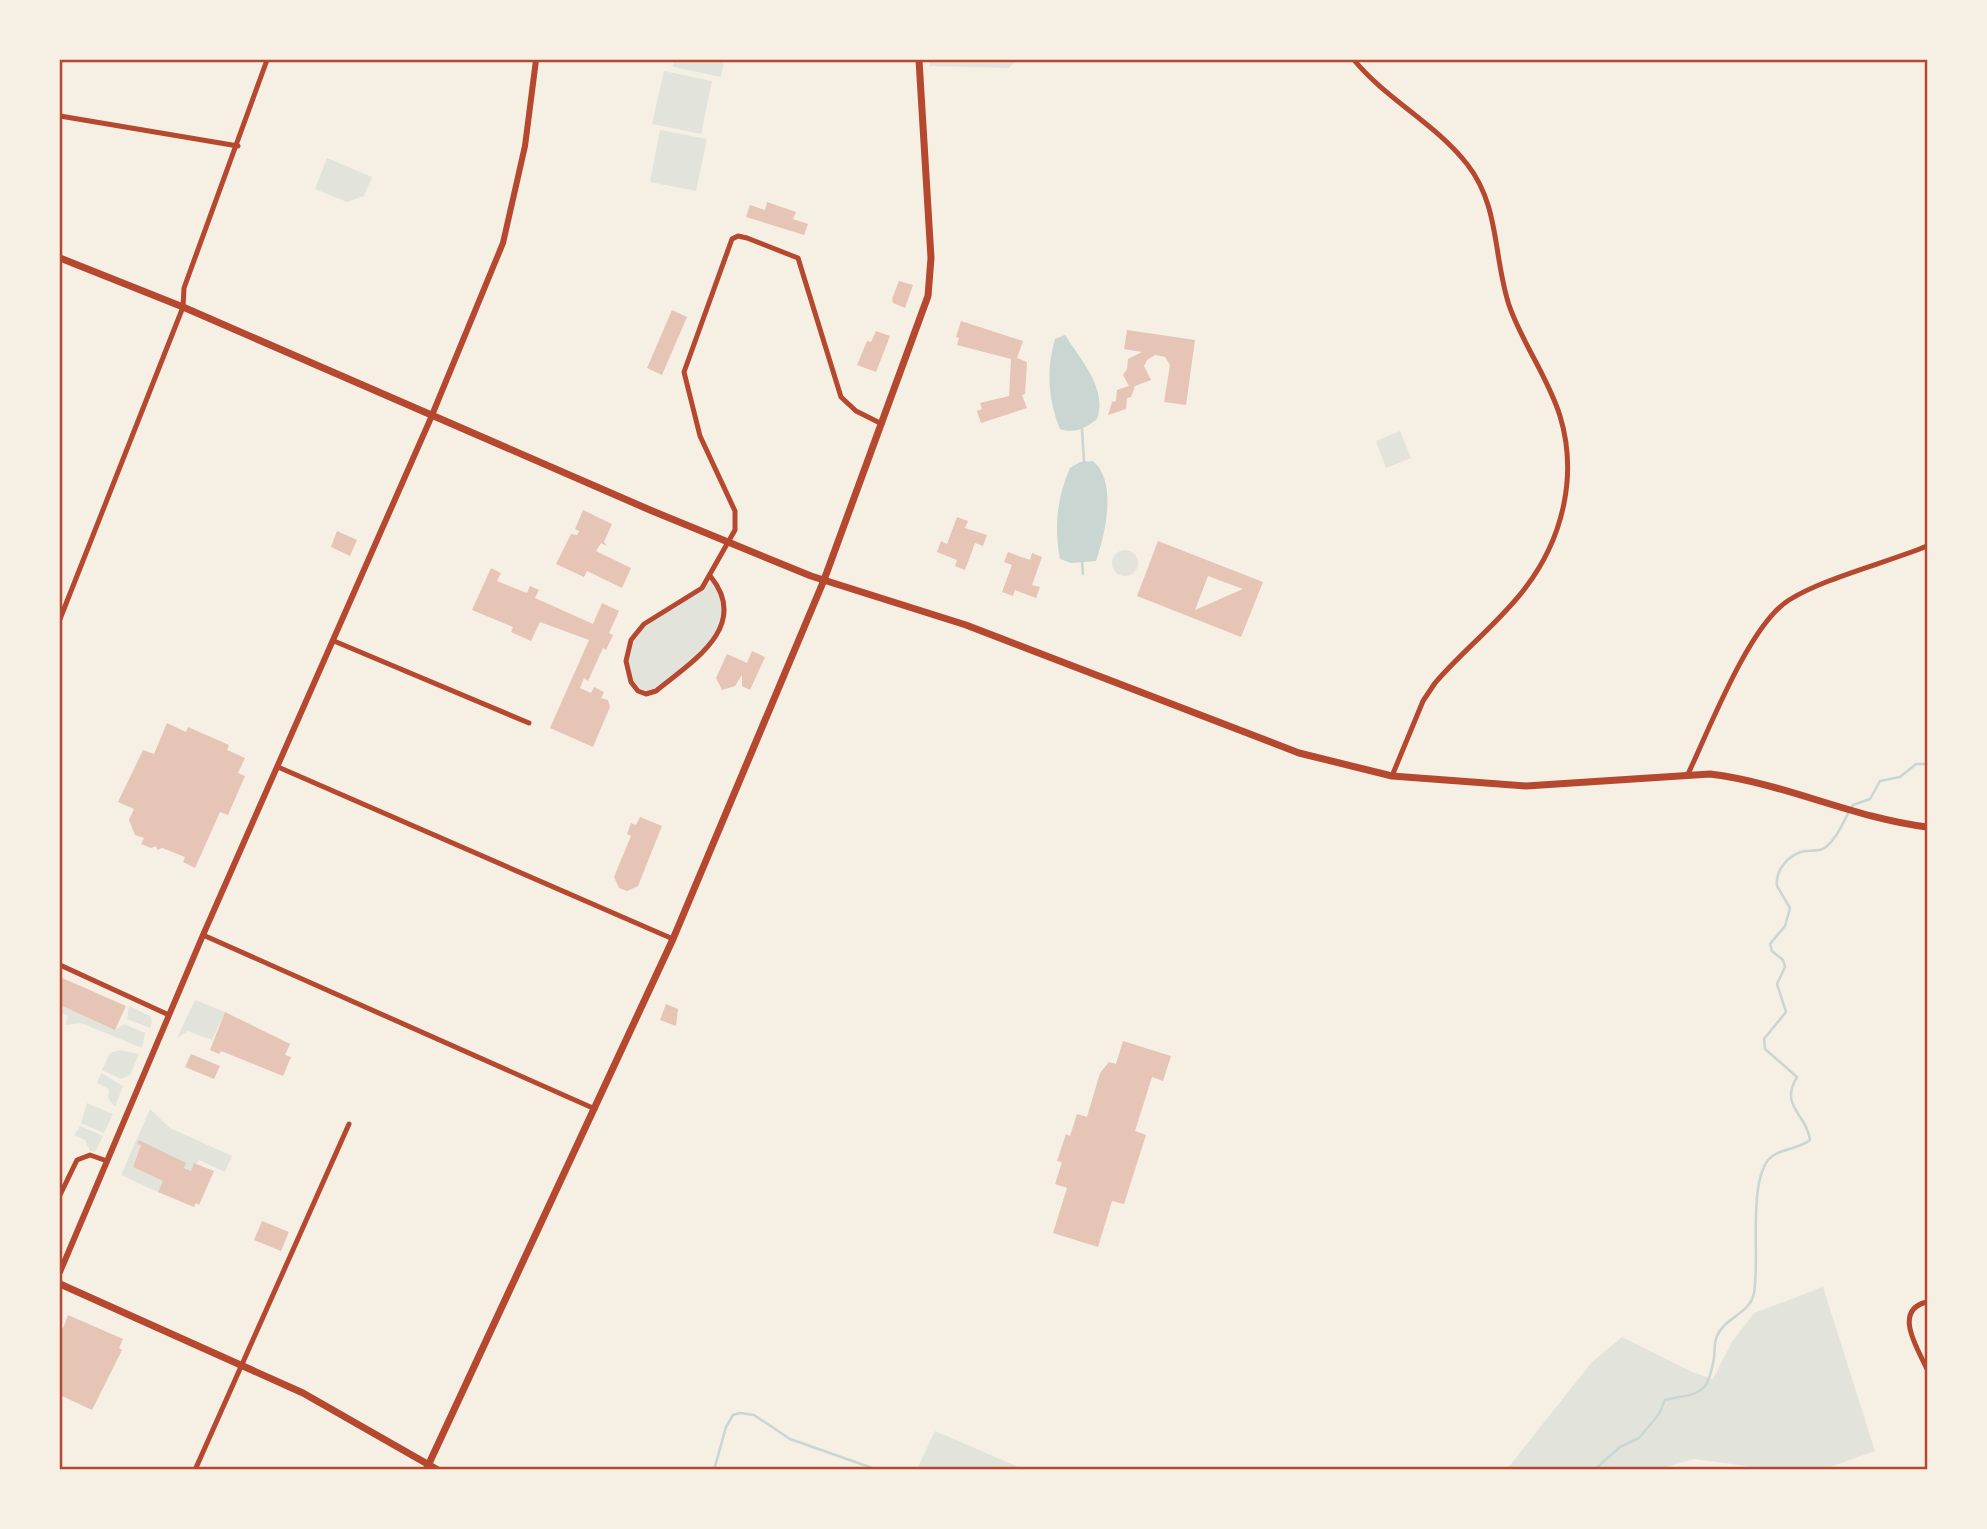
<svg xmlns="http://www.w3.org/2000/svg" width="1987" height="1529" font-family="Mulish,sans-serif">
  <rect width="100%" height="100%" fill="#f6efe4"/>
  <path fill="#e2e4dc" d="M674 60H724L721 77 673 67Z
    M930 60H1016L1009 68 930 66Z
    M664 71 712 81 701 134 652 124Z
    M660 130 707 139 696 191 650 182Z
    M327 158 372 177 364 196 347 202 315 189Z
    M1400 431 1411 458 1386 468 1376 441Z
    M1112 563a13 13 0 1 1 26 0a13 13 0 1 1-26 0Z
    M714 580 725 611 707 650 646 694 629 676 627 651 651 619Z
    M195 1000 225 1012 212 1040 188 1031 177 1038Z
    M60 1005 115 1030 124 1024 145 1033 142 1048 81 1023 65 1025 68 1016 60 1012Z
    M129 1006 150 1016 152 1022 150 1028 127 1019Z
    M120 1050 139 1054 130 1075 121 1079 102 1070 110 1053Z
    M101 1073 123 1086 115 1107 108 1098 109 1089 97 1083Z
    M87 1103 113 1114 104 1133 81 1123Z
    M150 1109 170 1128 232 1156 225 1172 199 1160 191 1171 139 1140 137 1144 141 1145 133 1167 163 1181 158 1192 121 1175Z
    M80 1126 103 1136 95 1152 90 1151 85 1140 74 1135Z
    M1823 1287 1875 1451 1822 1470 1770 1469 1694 1459 1660 1469H1507L1592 1362 1622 1337 1692 1372 1713 1379 1732 1342 1754 1313Z
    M935 1431 1023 1469H917Z"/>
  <path fill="#c9d6d2" d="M1065 335C1080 359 1108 389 1097 419 1085 428 1076 434 1060 429 1048 399 1046 370 1055 339Z
    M1093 461C1118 483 1105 534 1096 561L1071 563 1060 559C1054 528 1057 497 1070 468L1080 462Z"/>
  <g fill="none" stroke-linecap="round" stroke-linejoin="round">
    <path stroke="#c9d6d2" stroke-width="2.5" d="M1082 429 1084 462
      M1082 560 1083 574
      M714 1470 726 1427 733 1415 740 1413 754 1415 790 1439 878 1470
      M1594 1470 1620 1447 1639 1438 1659 1414 1665 1400C1701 1392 1707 1397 1714 1358 1715 1351 1714 1342 1717 1336 1725 1317 1750 1314 1754 1293 1760 1259 1748 1187 1768 1160 1778 1148 1798 1150 1810 1140 1807 1114 1779 1107 1797 1077L1765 1049 1764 1039 1786 1012 1777 984 1785 967 1783 960 1772 951 1770 944 1785 926 1790 908 1777 886C1775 870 1789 854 1805 851 1812 850 1820 852 1826 847 1839 836 1844 819 1853 805L1870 799 1880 781 1900 777 1916 764H1927"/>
  </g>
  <path fill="#e6c5b7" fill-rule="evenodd" d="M767 202 796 212 793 219 808 224 804 235 746 217 750 205 765 210Z
    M899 281 913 285 905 308 893 303 892 299Z
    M672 310 687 317 662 375 647 368Z
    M961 321 1023 341 1017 358 1027 362 1025 394 1022 395 1027 408 981 423 977 411 982 409 980 403 1009 396 1011 359 957 345 959 338 956 337Z
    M1127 330 1195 340 1186 405 1164 402 1170 365 1165 357 1155 355 1147 360 1144 366 1151 380 1135 386 1131 397 1127 398 1126 409 1108 415 1112 402 1116 401 1117 390 1129 386 1123 375 1127 369 1128 359 1142 352 1124 349Z
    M876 331 890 336 876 372 857 365 867 341 871 342Z
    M583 510 612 524 604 542 607 546 601 543 596 551 631 568 622 588 587 571 584 577 556 564 571 534 577 535 579 531 575 529Z
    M957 517 968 521 965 528 987 535 983 546 975 543 965 570 955 566 957 560 937 552 941 541 947 544Z
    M337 531 357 540 350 556 331 547Z
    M1158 541 1263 582 1241 637 1137 596ZM1208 576 1243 589 1195 610Z
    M1008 552 1030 560 1032 553 1042 557 1032 585 1040 587 1036 598 1015 590 1013 596 1002 592 1012 565 1004 562Z
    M491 568 501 573 497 581 527 593 530 586 539 590 535 598 593 624 602 603 619 611 609 633 613 635 606 650 603 648 588 681 584 678 580 688 591 693 594 687 604 692 601 698 608 700 610 707 593 747 550 728 589 640 540 622 531 641 511 632 513 627 472 610Z
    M752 651 765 657 750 690 742 686V675L735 686 722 690 716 678 727 654 747 663Z
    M167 723 186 732 188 727 229 745 227 750 245 758 238 773 245 776 228 815 220 812 195 868 183 862 185 857 162 848 157 850 156 846 151 848 141 844 144 838 135 835 129 820 134 809 118 802 143 750 154 754Z
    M640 817 662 826 638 886 627 891 619 888 614 877 631 836 627 834 631 823 636 825Z
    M60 977 126 1006 115 1030 60 1005Z
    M666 1004 678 1009 676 1026 660 1020Z
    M225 1012 290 1044 285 1055 291 1057 283 1076 221 1051 219 1054 210 1050Z
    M1123 1041 1171 1056 1163 1081 1152 1077 1135 1131 1146 1135 1124 1204 1112 1201 1098 1247 1053 1233 1067 1188 1055 1184 1062 1162 1057 1161 1066 1134 1070 1136 1077 1114 1087 1117 1100 1073 1109 1062 1116 1064Z
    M191 1054 220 1066 214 1079 185 1067Z
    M139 1140 186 1163 184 1168 191 1171 194 1163 214 1171 199 1205 196 1203 194 1207 158 1192 163 1181 133 1167 141 1145 137 1144Z
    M262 1221 289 1232 281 1251 254 1240Z
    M68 1315 123 1339 119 1348 122 1350 92 1410 60 1395V1326L63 1328Z"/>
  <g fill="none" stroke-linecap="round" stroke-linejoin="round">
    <path stroke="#b5482f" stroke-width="5" d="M1354 60C1387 100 1435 123 1467 164 1500 206 1493 256 1509 305 1522 343 1548 377 1560 416 1578 475 1563 538 1526 587 1500 622 1463 650 1435 683L1423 701 1392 776
      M60 116 238 146
      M711 577C751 627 690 663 656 691L646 694 638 691 631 682 626 661 631 640 644 624 702 588 735 530V511L700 436 684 372 732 239 738 236 747 238 798 258 841 397 856 411 882 424
      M60 619 183 307 184 288 267 60
      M334 641 529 723
      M278 767 673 939
      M1688 774C1709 730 1749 625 1789 600 1824 578 1886 563 1927 546
      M203 935 595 1109
      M60 965 169 1015
      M60 1195 77 1160 90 1155 107 1161
      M1927 1302C1892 1310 1918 1349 1927 1369
      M195 1470 349 1124"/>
    <path stroke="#b5482f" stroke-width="6" d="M60 1272 203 935 430 420 503 243 525 146 536 60"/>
    <path stroke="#b5482f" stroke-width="7" d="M60 258 183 307 650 510 811 576 966 625 1299 753 1392 776 1526 786 1710 774C1784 783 1853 818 1927 827
      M60 1284 303 1393 438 1470
      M426 1470 673 939 824 580 928 296 931 258 919 60"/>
  </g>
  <rect width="1987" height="1529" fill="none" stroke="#f6efe4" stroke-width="122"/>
  <rect x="61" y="61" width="1865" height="1407" fill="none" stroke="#b5482f" stroke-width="2.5"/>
</svg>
